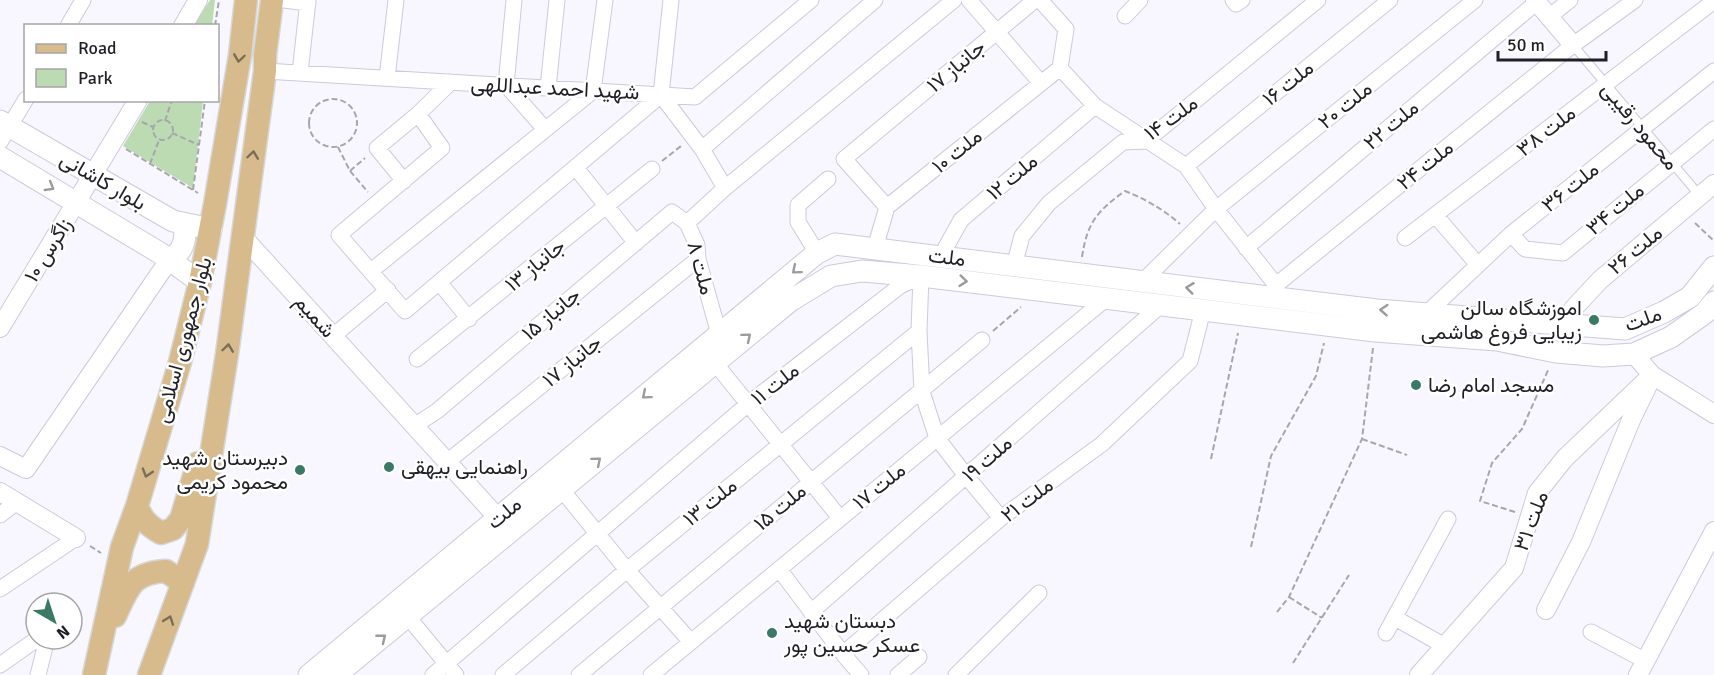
<svg xmlns="http://www.w3.org/2000/svg" width="1714" height="675" font-family="Signika,Vazirmatn,sans-serif">
  <rect width="100%" height="100%" fill="#f8f7ff"/>
  <path fill="#bcdbb2" d="M210 0H215L212 25H194Z
    M150 101H203L193 188 123 146Z"/>
  <g fill="none" stroke-linecap="round" stroke-linejoin="round">
    <g stroke="#cccadd" stroke-width="10">
      <path id="service" d="M1573 45 1700 196"/>
    </g>
    <g stroke="#cccadd" stroke-width="17">
      <path id="minor" d="M284 0 308 3
        M514 0 506 85 544 128
        M969 0 1041 83
        M1040 0 1066 29 1060 68 1095 106 1186 166 1216 209 1276 285 1273 295
        M1233 0 1236 4 1242 0
        M1125 16 1140 0
        M1549 17 1570 0
        M68 26 83 0
        M265 71 695 97 811 0
        M300 73 308 0
        M387 78 396 0
        M451 82 418 114 442 148 339 235 405 311 661 95
        M548 88 557 0
        M661 95 702 149 725 188 687 223 697 245 698 259 719 334
        M661 95 671 0
        M0 142 26 99
        M702 149 875 0
        M1186 166 1390 0
        M576 168 636 243
        M404 181 377 148 418 114
        M725 188 954 0
        M887 207 844 159 1035 0
        M1436 216 1478 265 1511 234 1714 71
        M1511 234 1525 249 1563 253 1714 129
        M1405 238 1714 1
        M875 248 887 207 1060 68
        M1246 248 1537 2
        M817 253 798 222V205L828 179
        M941 256 961 220 1095 106
        M1014 266 1022 236 1049 203 1123 142 1146 141 1318 0
        M371 271 593 91 605 0
        M439 282 469 319
        M1142 282 1216 209 1475 0
        M1276 285 1573 45 1635 0
        M1427 313 1478 265
        M333 336 388 290
        M417 359 652 169
        M715 363 840 518
        M414 426 437 411 672 212 687 223
        M447 462 698 259
        M562 490 627 570 691 642
        M0 515 17 502
        M779 569 843 654
        M0 589 76 538
        M811 612 1161 305
        M408 617 456 675
        M1395 618 1443 645
        M1591 632 1646 661
        M1386 633 1448 519
        M0 665 37 639
        M38 675 47 639
        M433 675 748 404 900 286 921 276 919 331 922 392 937 438 967 477 1001 518
        M503 675 627 570 919 331
        M579 675 982 340
        M651 675 1107 298
        M861 675 843 654 1001 518 1102 444 1190 361 1203 310
        M898 675 919 657
        M956 675 1039 593"/>
    </g>
    <g stroke="#cccadd" stroke-width="20">
      <path id="tertiary" d="M1535 0 1573 45
        M183 26 198 0
        M243 237 498 518
        M1566 324 1573 309 1600 280 1714 184
        M0 328 138 100
        M1634 354 1652 375 1714 414
        M0 456 26 469 169 260
        M0 492 76 538
        M1546 610 1581 542 1631 420 1648 385
        M1419 675 1514 568 1537 493 1565 458 1652 375
        M1638 675 1714 531"/>
    </g>
    <g stroke="#cccadd" stroke-width="23">
      <path id="secondary" d="M0 121 173 221 211 229
        M0 157 160 253 200 282
        M169 260C183 252 188 239 183 223
        M309 675 817 253 835 244 1377 310 1625 329 1664 312 1690 297 1714 267
        M336 675 790 301 831 276 862 271 921 276 1375 331 1497 340 1556 352 1603 356 1634 354 1671 337 1705 313 1714 302"/>
    </g>
    <g stroke="#d7d7d8" stroke-width="25">
      <path id="primary" d="M137 506C142 520 149 526 161 533L173 529 181 519 198 463
        M115 616C129 587 131 573 166 571L183 583
        M94 675 122 547 137 506 180 362 200 282 215 204 240 55 246 0
        M149 675 197 544 227 354 265 71V55L272 0"/>
    </g>
    <path stroke="#a7a6ad" stroke-width="2" stroke-dasharray="6 3" stroke-linecap="butt" d="M215 26 219 0
      M309 123a24 24 0 1 1 48 0a24 24 0 1 1-48 0Z
      M153 130a10 10 0 1 1 20 0a10 10 0 1 1-20 0Z
      M165 121 172 100
      M142 122 153 127
      M172 133 199 145
      M338 147 350 171 368 192
      M126 149 198 193
      M662 161 681 146
      M150 164 159 140
      M350 171 365 158
      M193 190 205 100
      M1695 223 1714 241
      M1082 257C1087 223 1097 211 1125 191 1145 199 1163 209 1180 224
      M993 331 1021 307
      M1362 439 1407 455
      M1211 459 1238 333
      M1515 512 1480 501 1492 463 1522 429 1549 368
      M90 546 101 553
      M1251 547 1271 456 1316 376 1324 343
      M1289 597 1322 618
      M1277 612 1289 597 1362 439 1373 348
      M1293 663 1349 575"/>
    <use href="#service" stroke="#fff" stroke-width="8"/>
    <use href="#minor" stroke="#fff" stroke-width="15"/>
    <use href="#tertiary" stroke="#fff" stroke-width="18"/>
    <use href="#secondary" stroke="#fff" stroke-width="21"/>
    <use href="#primary" stroke="#d7bb8c" stroke-width="22"/>
  </g>
  <defs><path id="oneway-chevron" d="M-2-3.5L2.5 0L-2 3.5" fill="none" stroke-width="1.6" stroke-linecap="round" stroke-linejoin="round" transform="scale(1.5)"/></defs>
  <g stroke="#7c6d58">
    <use href="#oneway-chevron" transform="translate(239 58) rotate(98)"/>
    <use href="#oneway-chevron" transform="translate(253 155) rotate(-82)"/>
    <use href="#oneway-chevron" transform="translate(228 348) rotate(-82)"/>
    <use href="#oneway-chevron" transform="translate(147 473) rotate(107)"/>
    <use href="#oneway-chevron" transform="translate(169 620) rotate(-70)"/>
  </g>
  <g stroke="#9b9a9d">
    <use href="#oneway-chevron" transform="translate(50 187) rotate(31)"/>
    <use href="#oneway-chevron" transform="translate(796 270) rotate(140)"/>
    <use href="#oneway-chevron" transform="translate(963 281) rotate(6)"/>
    <use href="#oneway-chevron" transform="translate(1190 288) rotate(-173)"/>
    <use href="#oneway-chevron" transform="translate(1384 310) rotate(-176)"/>
    <use href="#oneway-chevron" transform="translate(747 337) rotate(-40)"/>
    <use href="#oneway-chevron" transform="translate(646 395) rotate(140)"/>
    <use href="#oneway-chevron" transform="translate(597 461) rotate(-40)"/>
    <use href="#oneway-chevron" transform="translate(382 638) rotate(-39)"/>
  </g>
  <g fill="#3b7967" stroke="#fff" stroke-width="2">
    <circle cx="1594" cy="320" r="6"/>
    <circle cx="1416" cy="385" r="6"/>
    <circle cx="389" cy="467" r="6"/>
    <circle cx="300" cy="470" r="6"/>
    <circle cx="772" cy="633" r="6"/>
  </g>
  <g text-anchor="middle" stroke-width="5" stroke-linejoin="round" paint-order="stroke">
    <g font-size="21" fill="#201f25" stroke="#fff">
      <text transform="translate(956 66) rotate(-40)" y="7">جانباز ۱۷</text>
      <text transform="translate(1288 83) rotate(-39)" y="7">ملت ۱۶</text>
      <text transform="translate(555 88) rotate(3)" y="7">شهید احمد عبداللهی</text>
      <text transform="translate(1345 105) rotate(-39)" y="7">ملت ۲۰</text>
      <text transform="translate(1171 118) rotate(-36)" y="7">ملت ۱۴</text>
      <text transform="translate(1391 125) rotate(-40)" y="7">ملت ۲۲</text>
      <text transform="translate(1640 126) rotate(50)" y="7">محمود رقیبی</text>
      <text transform="translate(1546 131) rotate(-38)" y="7">ملت ۳۸</text>
      <text transform="translate(957 151) rotate(-39)" y="7">ملت ۱۰</text>
      <text transform="translate(1425 165) rotate(-39)" y="7">ملت ۲۴</text>
      <text transform="translate(1012 177) rotate(-40)" y="7">ملت ۱۲</text>
      <text transform="translate(103 181) rotate(30)" y="7">بلوار کاشانی</text>
      <text transform="translate(1570 187) rotate(-39)" y="7">ملت ۳۶</text>
      <text transform="translate(1615 209) rotate(-40)" y="7">ملت ۳۴</text>
      <text transform="translate(48 250) rotate(-58)" y="7">زاگرس ۱۰</text>
      <text transform="translate(1635 250) rotate(-40)" y="7">ملت ۲۶</text>
      <text transform="translate(947 257) rotate(7)" y="7">ملت</text>
      <text transform="translate(535 265) rotate(-39)" y="7">جانباز ۱۳</text>
      <text transform="translate(701 268) rotate(75)" y="7">ملت ۸</text>
      <text transform="translate(551 314) rotate(-40)" y="7">جانباز ۱۵</text>
      <text transform="translate(315 316) rotate(48)" y="7">شمیم</text>
      <text transform="translate(1643 319) rotate(-20)" y="7">ملت</text>
      <text transform="translate(183 340) rotate(-75)" y="7">بلوار جمهوری اسلامی</text>
      <text transform="translate(572 361) rotate(-39)" y="7">جانباز ۱۷</text>
      <text transform="translate(775 384) rotate(-38)" y="7">ملت ۱۱</text>
      <text transform="translate(987 459) rotate(-41)" y="7">ملت ۱۹</text>
      <text transform="translate(879 486) rotate(-39)" y="7">ملت ۱۷</text>
      <text transform="translate(1027 500) rotate(-37)" y="7">ملت ۲۱</text>
      <text transform="translate(710 502) rotate(-39)" y="7">ملت ۱۳</text>
      <text transform="translate(780 507) rotate(-40)" y="7">ملت ۱۵</text>
      <text transform="translate(504 513) rotate(-40)" y="7">ملت</text>
      <text transform="translate(1531 521) rotate(-69)" y="7">ملت ۳۱</text>
    </g>
    <g font-size="21" fill="#201f25" stroke="#fff" text-anchor="start">
      <text x="1582" y="315" text-anchor="end">اموزشگاه سالن<tspan x="1582" dy="24">زیبایی فروغ هاشمی</tspan></text>
      <text x="1428" y="392">مسجد امام رضا</text>
      <text x="288" y="465" text-anchor="end">دبیرستان شهید<tspan x="288" dy="24">محمود کریمی</tspan></text>
      <text x="401" y="474">راهنمایی بیهقی</text>
      <text x="784" y="628">دبستان شهید<tspan x="784" dy="24">عسکر حسین پور</tspan></text>
    </g>
  </g>
  <rect x="24" y="24" width="195" height="78" fill="#ffffff" stroke="#a6a5a8" stroke-width="1.5"/>
  <rect x="36" y="44" width="30" height="9" fill="#d7bb8c" stroke="#a6a5a8" stroke-width="1.5"/>
  <text x="78" y="54" font-size="18" fill="#201f25">Road</text>
  <rect x="36" y="69" width="30" height="18" fill="#bcdbb2" stroke="#a6a5a8" stroke-width="1.5"/>
  <text x="78" y="84" font-size="18" fill="#201f25">Park</text>
  <g transform="translate(54 621) rotate(141)"><circle r="28" fill="#ffffff" stroke="#a6a5a8" stroke-width="1.5"/>
  <path d="M0-4.5L10 22L0 15L-10 22Z" fill="#3b7967"/>
  <text y="-9" font-size="16" font-weight="bold" text-anchor="middle" fill="#201f25">N</text>
  </g>
  <path d="M1498 51v9h108v-9" fill="none" stroke="#201f25" stroke-width="3"/>
  <text x="1507" y="51" font-size="18" fill="#201f25" stroke="#ffffff" stroke-width="4.5" paint-order="stroke">50 m</text>
</svg>
